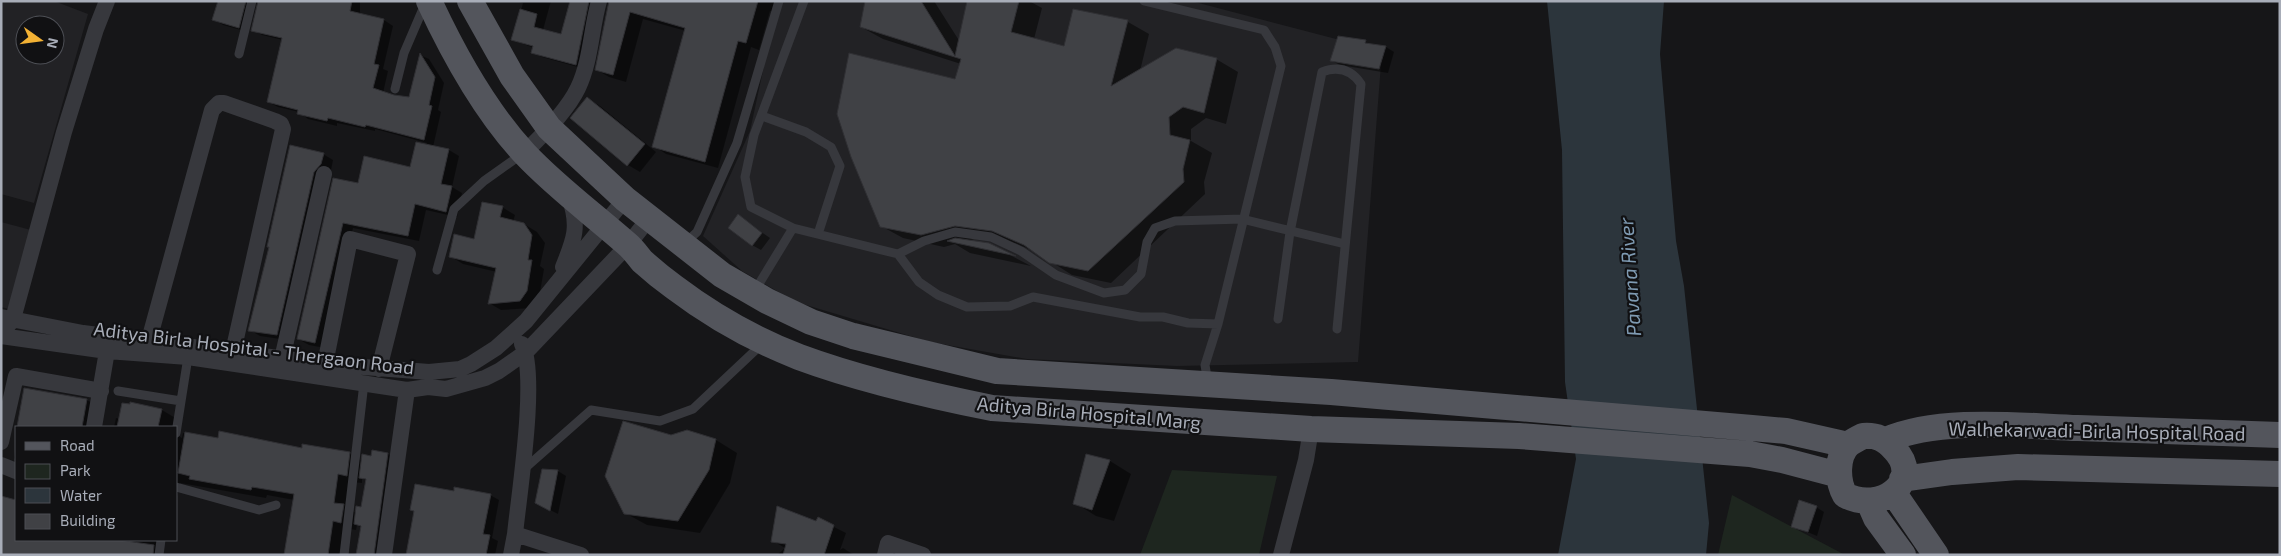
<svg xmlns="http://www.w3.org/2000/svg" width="2281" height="556" font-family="'Exo 2',sans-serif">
  <rect width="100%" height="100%" fill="#161618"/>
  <path fill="#222225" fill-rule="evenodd" d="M1 1H54L88 14 34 203 1 194ZM25 25H55V55H25Z
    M778 1H1191L1382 51 1358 362 1177 366 1027 359 930 342 796 302 742 271 703 236 750 131Z
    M1 222 31 230 9 309 1 307Z"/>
  <path fill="#1e261f" d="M1172 470 1277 476 1259 555H1140Z
    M1732 495 1845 555H1718Z"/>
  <path fill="#2c353c" d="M1547 1H1664L1660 54 1676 241 1684 286 1709 523 1706 555H1558L1576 459 1565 382 1562 150Z"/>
  <path fill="#0007" fill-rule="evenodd" d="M219 1H259L256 2 248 32 223 25 214 19Z
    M260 1H360V15L384 20 393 26 383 69 388 71 383 93 410 98 420 55 429 59 444 83 438 110 441 112 433 147 449 150 459 156 452 187 462 193 457 217 426 210 419 241 353 228 325 348 309 345 298 339 334 179 359 185 411 169 427 143 375 129V131L337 123V126L308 119 299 112 278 107 268 102 283 40 262 35 253 30Z
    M516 1H551L543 30 561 36 570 1H600L585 69 542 57 533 52 534 48 513 40 523 3Z
    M609 1H780L777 13 770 11 759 50 751 47 718 168 666 154 654 146 686 31 643 19 626 82 609 77 597 70Z
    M866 1H934L960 42 968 1H1029L1042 8 1034 39 1065 48 1074 10 1128 22 1149 34 1140 71 1216 59 1238 72 1226 124 1206 118 1191 129V141L1212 153 1204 182 1205 194 1111 283 1072 275 1036 252 1015 243 978 238 966 241 989 244 1031 266 970 253 955 244 944 247 903 238 881 226 956 80 961 64 883 39 861 27Z
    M1365 42 1372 45 1386 47 1394 52 1388 73 1340 65 1332 61Z
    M588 99 600 106 656 152 640 172 628 165Z
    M323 154 333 160 331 170 324 177 287 340 260 336 250 330 270 247Z
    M502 207 515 215 513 222 524 224 537 232 545 243 540 266 544 269 539 298 532 308 501 310 489 303 497 272 463 264 450 256 475 240Z
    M738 216 770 238 761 250 752 245Z
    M25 389 87 400 103 409 99 427H19Z
    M131 403 162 410 177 419V435L182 438 183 433 303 449 349 453 362 461 388 454 403 463 391 555H357L362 528 357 525 356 530 348 529 344 555H285L294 500 267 495 266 498 180 483 176 501V427H114L116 418 120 419ZM362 478 367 481 362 508 356 513 349 509 353 482 362 483Z
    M671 437 716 440 737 453 730 483 700 533 647 525 625 513Z
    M16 442V460L14 458Z
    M1087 456 1110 461 1131 474 1114 521 1096 516 1075 503Z
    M543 470 558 471 566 476 558 514 544 507Z
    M455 493 490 495 499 500 492 538 498 541 495 555H407Z
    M1 497 16 501V540H162L156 555H1Z
    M1816 507 1824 512 1817 536 1793 526Z
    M818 519 846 533 840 550 843 548 854 555H777L785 548 773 541 816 523Z"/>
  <path fill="#404145" stroke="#303034" d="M218 1H246L239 28 212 20Z
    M258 1H352L350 11 384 19 374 64 379 65 373 88 394 95 409 97 420 53 435 77 429 105 432 106 424 140 366 125 365 127 328 118 327 121 297 114 298 110 267 102 282 38 251 31Z
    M570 1H589L576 65 531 53 533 46 511 40 520 9 537 14 534 27 561 34Z
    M609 1H758L746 43 738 41 705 162 652 147 685 28 630 12 613 75 595 70Z
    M865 1H921L955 56 967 1H1019L1011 32 1064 46 1073 9 1128 20 1111 86 1176 48 1217 58 1204 113 1183 107 1169 117 1170 135 1190 140 1183 169 1184 182 1088 271 1049 263 1024 245 992 231 955 226 921 235 880 227 851 157 837 114 849 53 955 79 961 59 860 27Z
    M1338 36 1366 40 1365 43 1386 46 1379 69 1330 61Z
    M587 97 645 144 627 166 570 118Z
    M416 142 449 149 441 184 452 186 446 212 415 204 408 236 343 223 315 343 297 339 333 178 358 183 364 156 410 167Z
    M290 145 324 153 321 164 314 172 277 335 248 331 269 247H267Z
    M482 202 503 206 500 217 524 223 532 235 528 260H532L527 291 520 301 488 304 496 268 449 257 454 234 474 239Z
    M738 214 762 233 752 246 728 228Z
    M955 238 989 243 1016 256 947 241Z
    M24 388 87 399 82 427H17Z
    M130 402 162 409 158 427H117L122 403 130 404Z
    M623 421 671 435 687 430 716 439 709 470 678 521 624 514 605 476Z
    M219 431 302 448V444L350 452 347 476 338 474 334 503 344 504 341 523 333 521 328 555H284L294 494 252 487 251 490 189 479 190 476 178 473 185 432 218 438Z
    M372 450 388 453 374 555H356L361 526 354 524 356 506 361 507 366 479 359 478 362 454 371 456Z
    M1086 454 1110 460 1092 510 1073 504Z
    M542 469 558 470 550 511 535 503Z
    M415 484 454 491V487L491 494 483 534 490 535 486 555H406L414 511 410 510Z
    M1 496 16 500V540H119L154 545 153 555H1Z
    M1799 500 1817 506 1808 532 1791 527Z
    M777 506 816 521 818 517 834 525 824 555H783L786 544 771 542Z"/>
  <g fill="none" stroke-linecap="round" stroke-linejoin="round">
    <path stroke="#37383d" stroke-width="9" d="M1144 1 1264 30 1275 47 1281 66 1218 324 1205 365 1208 383
      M239 54 252 1
      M395 89 404 53 425 4
      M762 116 806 132 831 147 840 166 818 234
      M793 228 751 207 745 177 754 135 804 1
      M685 243 697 232 737 143 779 1
      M898 254 919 282 938 295 967 307 1010 306 1033 297 1140 317H1163L1188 323 1218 324
      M437 270 454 209 484 181 522 154
      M754 292 793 228 898 254 924 241 955 232 991 237 1021 251 1056 275 1104 293 1125 290 1141 274 1147 242 1155 228 1175 221 1242 219 1345 244
      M1278 319 1290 232 1322 72C1338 66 1351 69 1361 84L1337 329
      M118 391 181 401
      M176 433 188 357
      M523 470 591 410 660 421 693 409 761 345
      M176 487 259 510 276 505
      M159 555 161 540
      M344 555 364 383"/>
    <path stroke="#37383d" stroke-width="16" d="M524 153C543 135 567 111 578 88 591 61 591 29 599 1
      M563 267C574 240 580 226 569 197
      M1 317 83 333 325 364 429 372 460 369 471 364 496 348 526 321 625 199
      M6 328 13 319 64 132 96 29 107 1
      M1 336 107 351 188 357 407 390 428 387 446 389 485 378 499 371 526 352 628 245 650 217
      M149 340 212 110 219 103H224L275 121 281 124 283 129 233 352
      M282 359 324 174
      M325 364 350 239 408 254 379 369
      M94 427 107 351
      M1 442 16 376 101 391
      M1 465 16 471
      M515 534 581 555
      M384 555 407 390
      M511 555 515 534C519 494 538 375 522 344
      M885 555 888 543 923 555
      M1281 555 1306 460 1311 429"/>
    <path stroke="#53555c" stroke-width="26" d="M429 1C454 55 485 111 525 154 556 187 593 214 627 244 633 249 637 255 642 261 652 270 663 279 674 287 711 315 755 340 799 357 861 380 927 395 992 408L1311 429 1519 436 1750 454 1782 460 1839 475
      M470 1 512 76 549 128 625 199 722 275 767 301 811 322 853 336 997 371 1331 392 1752 428 1786 431 1848 445
      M1863 436C1877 435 1885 439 1894 449 1925 481 1880 514 1845 495 1837 481 1836 456 1849 444 1853 441 1859 438 1863 436Z
      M1886 440C1940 417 2020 426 2078 428 2145 430 2213 433 2280 435
      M1902 479 1952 472 2018 467 2280 474
      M1893 492 1936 555
      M1869 502 1876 518 1903 555"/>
  </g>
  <g text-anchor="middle" stroke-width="4.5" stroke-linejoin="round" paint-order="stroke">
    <g font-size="19" fill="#a8adb8" stroke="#111113">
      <text transform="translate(254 348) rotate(7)" y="7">Aditya Birla Hospital - Thergaon Road</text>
      <text transform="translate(1089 413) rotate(5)" y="7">Aditya Birla Hospital Marg</text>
      <text transform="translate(2097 431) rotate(1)" y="7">Walhekarwadi-Birla Hospital Road</text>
    </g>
    <g font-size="20" font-style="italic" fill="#7f9bb3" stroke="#111113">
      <text transform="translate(1630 277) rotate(-94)" y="7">Pavana River</text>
    </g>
  </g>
  <rect width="2281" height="556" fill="none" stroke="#a8adb8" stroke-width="5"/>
  <rect x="15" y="426" width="162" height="115" fill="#111113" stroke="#4d4f55"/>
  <rect x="25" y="442" width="25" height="8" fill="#53555c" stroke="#4d4f55"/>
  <text x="60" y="451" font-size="15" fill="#a8adb8">Road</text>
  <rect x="25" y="464" width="25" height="15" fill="#1e261f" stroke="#4d4f55"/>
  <text x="60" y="476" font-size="15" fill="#a8adb8">Park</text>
  <rect x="25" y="488" width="25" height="15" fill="#2c353c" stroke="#4d4f55"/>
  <text x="60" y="501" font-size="15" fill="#a8adb8">Water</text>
  <rect x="25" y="514" width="25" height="15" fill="#404145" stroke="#4d4f55"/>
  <text x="60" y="526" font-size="15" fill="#a8adb8">Building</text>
  <g transform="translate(40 40) rotate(104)"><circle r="24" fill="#111113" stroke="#4d4f55"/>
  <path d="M0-4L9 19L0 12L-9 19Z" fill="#f2b134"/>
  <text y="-8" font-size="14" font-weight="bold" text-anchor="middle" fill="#a8adb8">N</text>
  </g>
</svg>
